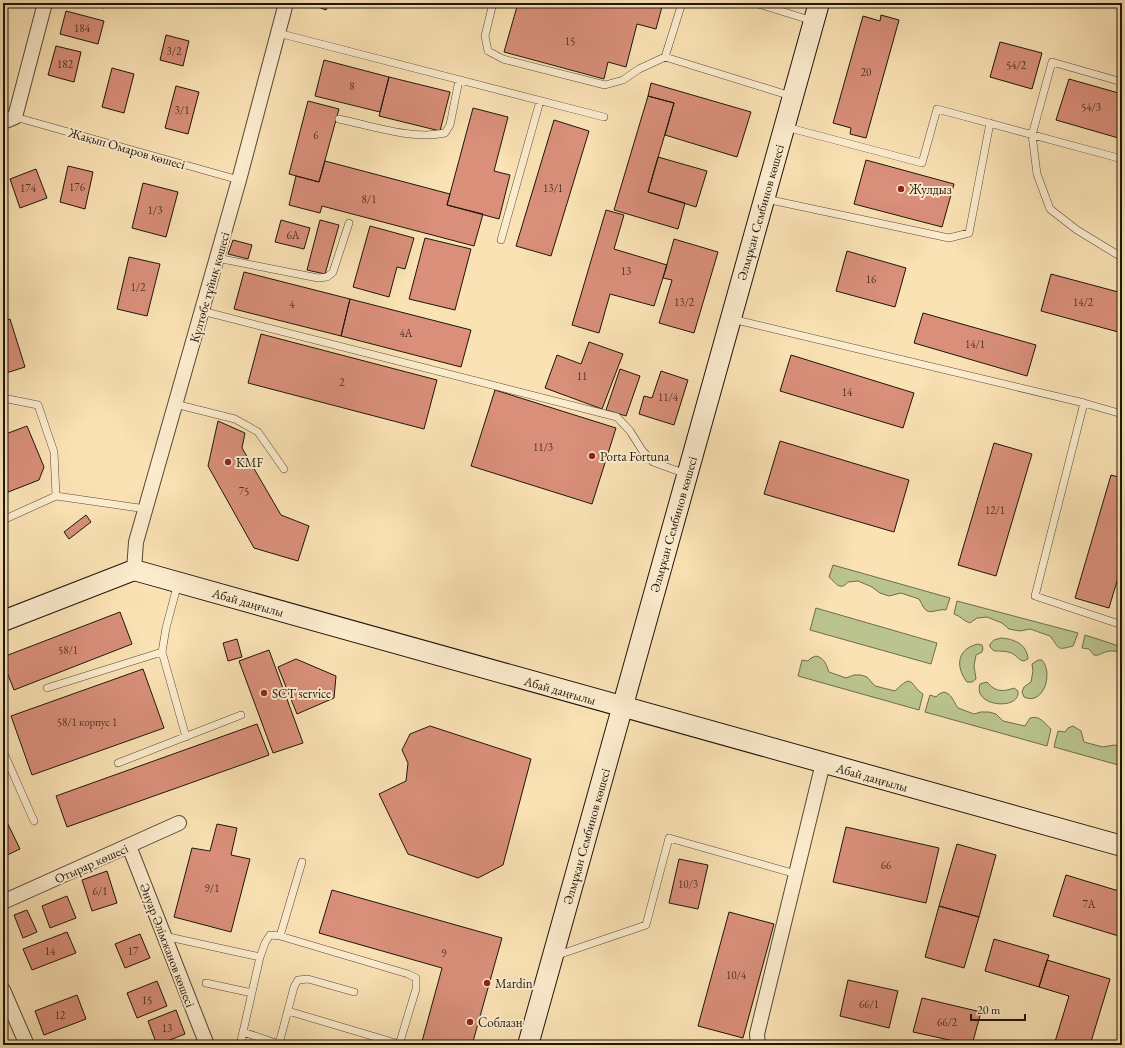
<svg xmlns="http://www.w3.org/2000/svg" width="1125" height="1048" font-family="'EB Garamond',serif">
  <rect width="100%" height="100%" fill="#fae2b4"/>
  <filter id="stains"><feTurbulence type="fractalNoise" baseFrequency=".005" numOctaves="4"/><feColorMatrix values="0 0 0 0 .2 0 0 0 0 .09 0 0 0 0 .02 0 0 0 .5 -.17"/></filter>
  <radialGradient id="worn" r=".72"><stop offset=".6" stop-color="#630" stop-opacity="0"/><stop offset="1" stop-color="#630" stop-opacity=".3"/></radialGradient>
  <path fill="#bbc48f" stroke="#6c6d4d" d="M833 565 950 598 946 610C938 608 929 616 924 608 922 605 921 602 919 599L901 593 889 596 880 593 872 587 858 581 848 582C840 592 835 582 829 577Z
    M957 601 1078 633 1073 646C1055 651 1060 648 1050 636L1030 629 1020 631 1009 629 1002 623 987 617 977 618 970 623C963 621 961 616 954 614Z
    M816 608 937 643 931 664 810 630Z
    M1085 635 1122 647V653C1117 651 1111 650 1106 652 1101 653 1100 656 1094 655L1089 649 1082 648Z
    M1001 638C1014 639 1027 644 1028 659L1024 661C1019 660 1018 658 1015 655 1009 651 1001 651 994 651L990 647V644L994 640Z
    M978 644 982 645 983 648 982 652 976 655 974 666 976 679 972 682H967C955 666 957 649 978 644Z
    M816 656C825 658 826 665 829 672L846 678 854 675H861L867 677 875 686 895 691C914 672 909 685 923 694L919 710 798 676 802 660 808 661 811 658Z
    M1038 660H1042C1054 674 1043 706 1024 697L1022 692 1024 687 1031 682 1033 671 1032 664Z
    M987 682C995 692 1003 692 1014 688L1018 691C1021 711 972 707 980 684Z
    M944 692C952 694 953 701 958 708L974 714 981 712H989L996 714 1003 721 1025 726 1030 718C1040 715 1044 723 1051 729L1047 746 925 712 930 695 936 697 939 694Z
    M1073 726 1081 731 1084 742 1103 747 1114 745 1122 747V766L1054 747 1058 731 1065 732 1068 728Z"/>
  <path fill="#d98f7a" stroke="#1e160b" d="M84 3H106L104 8Z
    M168 3H185L184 5Z
    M310 3H329L326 10 310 4Z
    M518 3H663L656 29 637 24 626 67 608 62 604 79 504 52Z
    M66 11 104 21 98 44 60 34Z
    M881 15 899 20 866 138 850 134 851 128 833 123 863 16 880 21Z
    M166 35 189 41 183 66 160 60Z
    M1000 42 1042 53 1032 89 990 77Z
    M56 46 81 52 74 82 48 75Z
    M324 60 389 77 380 112 315 96Z
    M112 68 134 74 124 113 102 107Z
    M389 77 450 92 440 131 379 116Z
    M1069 79 1122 94V139L1056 120Z
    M651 83 751 112 737 157 665 135 674 103 648 96Z
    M176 86 199 92 188 134 165 128Z
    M648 96 674 103 648 192 685 203 678 229 614 210Z
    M308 101 339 109 319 182 289 174Z
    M473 108 508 117 494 171 510 175 499 219 447 205Z
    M554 120 589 131 551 256 516 246Z
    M658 157 707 171 696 207 648 192Z
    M866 160 954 184 942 227 854 204Z
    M325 161 450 194 447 205 483 214 474 246 322 206 320 213 289 205 296 176 319 182Z
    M68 166 93 172 85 209 60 202Z
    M36 169 47 198 20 208 10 179Z
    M143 183 178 192 166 237 132 228Z
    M606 210 624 215 614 249 667 265 654 306 610 294 599 333 572 325Z
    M281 220 310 228 304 249 275 242Z
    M320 220 339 225 325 274 307 270Z
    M370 226 414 238 405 269 397 267 389 297 353 287Z
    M425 238 471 249 455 310 409 299Z
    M674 239 718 252 694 333 659 323 672 280 663 278Z
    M233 240 252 245 248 259 228 254Z
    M847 251 906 268 895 307 836 291Z
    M129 257 160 264 147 316 117 309Z
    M244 272 350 299 341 336 234 309Z
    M1051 274 1122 293V333L1041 311Z
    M350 299 471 330 461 367 341 336Z
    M923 313 1036 345 1027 376 914 343Z
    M10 319 25 367 3 374V321Z
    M261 334 437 380 424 429 248 383Z
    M589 342 623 354 602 409 545 388 557 355 581 364Z
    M791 355 914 393 903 428 780 391Z
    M620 369 640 376 626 416 606 410Z
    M661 371 688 380 674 425 639 414 644 396 652 398Z
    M495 390 616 428 592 504 471 466Z
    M218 421 245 433 242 448 281 515 309 526 298 561 254 548 208 466Z
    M27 426 44 467 39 480 3 494V435Z
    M780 441 909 480 894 532 764 494Z
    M994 443 1032 454 996 576 958 565Z
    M1111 475 1122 478V564L1109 608 1075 598Z
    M86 515 91 522 69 539 64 532Z
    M120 612 132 644 14 690 3 662V657Z
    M237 639 242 657 228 661 223 643Z
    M269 650 303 743 273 753 239 661Z
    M296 659 336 676 334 698 297 714 278 667Z
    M143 669 164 728 32 775 11 716Z
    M257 724 269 755 67 827 56 796Z
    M430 726 531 759 503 865 478 878 408 854 379 794 406 781 408 763 402 750 410 734Z
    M3 814 20 849 3 857Z
    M217 824 237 828 231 855 250 859 231 932 174 917 192 848 210 851Z
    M846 827 939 848 926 903 833 882Z
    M957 844 996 855 979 917 939 906Z
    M679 859 708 865 698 909 669 903Z
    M107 871 117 903 92 911 82 880Z
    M1066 875 1122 892V937L1053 916Z
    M332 890 502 938 472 1045H421L442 968 319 933Z
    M67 896 76 918 50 928 42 906Z
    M939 906 979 917 964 968 925 957Z
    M27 910 37 932 23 938 14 915Z
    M729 912 774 924 743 1038 698 1026Z
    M67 932 76 953 32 970 23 949Z
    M140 934 150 958 125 968 115 944Z
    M994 939 1049 955 1039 987 985 971Z
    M1047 960 1110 979 1090 1045H1054L1069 996 1039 987Z
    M848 980 898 991 889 1028 840 1016Z
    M157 981 167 1006 137 1018 127 993Z
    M77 995 86 1019 44 1035 35 1011Z
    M922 998 981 1012 972 1045 913 1032Z
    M176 1010 185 1034 157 1045 148 1021Z"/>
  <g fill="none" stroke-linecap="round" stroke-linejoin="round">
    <g stroke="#554935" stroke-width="8">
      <path id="lane" d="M493 3 485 36 488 51 503 59 605 85 623 80 639 69 665 57
        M682 3 665 57 791 96
        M755 3 813 21
        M278 33 604 117
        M15 117 239 180
        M339 119C372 126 412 140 445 133L450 125 459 80
        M786 127 922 163 937 109 1122 159
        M766 199 949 238 969 233 990 123
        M501 240 540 101
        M1118 255 1077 230 1050 209 1037 174 1032 135 1052 62 1122 82
        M217 258 318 278 327 277 333 272 349 223
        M202 311 617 417 630 431 642 450 653 462 686 474
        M732 319 1084 403
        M3 398 38 405 54 452 56 496 146 509
        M175 404 235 419 258 432 284 469
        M1122 414 1084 403 1035 596 1122 625
        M3 520 56 496
        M178 583 166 628 162 652 186 737
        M47 688 162 652
        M3 751 34 821
        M118 763 241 715
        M164 936 260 957 240 1045
        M280 936 302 862
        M555 956 646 925 669 838 796 874
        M260 957 265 943 270 935 280 936 408 974 416 978V989L399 1045
        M206 983 252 993
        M288 1011 399 1044
        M243 1032 279 1044
        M283 1045 279 1044 294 987 298 980 308 979 354 992"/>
    </g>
    <g stroke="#554935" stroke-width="16">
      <path id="street" d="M3 122 15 117 45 3
        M134 570 136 542 239 180 286 3
        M129 846 207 1045
        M3 902 179 823
        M3 990 27 1045
        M758 1045 757 1034 823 763"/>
    </g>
    <g stroke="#1e160b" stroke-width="22">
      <path id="secondary" d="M3 621 134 570 1122 846
        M528 1045 819 3"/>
    </g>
    <use href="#lane" stroke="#fcecce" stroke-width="7"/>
    <use href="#street" stroke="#fcecce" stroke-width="14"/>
    <use href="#secondary" stroke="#fcecce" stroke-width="20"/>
  </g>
  <g fill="#8f2418" stroke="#fcecce" stroke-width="1.5">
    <circle cx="901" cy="189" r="4"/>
    <circle cx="592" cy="456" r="4"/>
    <circle cx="228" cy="462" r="4"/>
    <circle cx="264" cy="693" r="4"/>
    <circle cx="487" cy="983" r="4"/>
    <circle cx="470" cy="1022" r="4"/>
  </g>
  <g text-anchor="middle" stroke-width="4" stroke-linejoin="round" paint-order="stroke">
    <g font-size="11" fill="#4d3427">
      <text x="82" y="32">184</text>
      <text x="570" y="45">15</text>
      <text x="174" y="55">3/2</text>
      <text x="65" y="68">182</text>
      <text x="1016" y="69">54/2</text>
      <text x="866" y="76">20</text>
      <text x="352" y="90">8</text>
      <text x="1091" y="111">54/3</text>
      <text x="182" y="114">3/1</text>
      <text x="316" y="139">6</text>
      <text x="77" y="191">176</text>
      <text x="28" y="192">174</text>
      <text x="553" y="192">13/1</text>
      <text x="369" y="203">8/1</text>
      <text x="155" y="214">1/3</text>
      <text x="293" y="239">6А</text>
      <text x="626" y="275">13</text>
      <text x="871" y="283">16</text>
      <text x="138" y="291">1/2</text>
      <text x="684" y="306">13/2</text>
      <text x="1083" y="306">14/2</text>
      <text x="292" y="308">4</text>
      <text x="406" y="337">4А</text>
      <text x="975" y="348">14/1</text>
      <text x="582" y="380">11</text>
      <text x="342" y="386">2</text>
      <text x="847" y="396">14</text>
      <text x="668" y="401">11/4</text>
      <text x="543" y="451">11/3</text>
      <text x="244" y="495">75</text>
      <text x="995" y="514">12/1</text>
      <text x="68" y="654">58/1</text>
      <text x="87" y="726">58/1 корпус 1</text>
      <text x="886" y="869">66</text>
      <text x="688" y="888">10/3</text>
      <text x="212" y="892">9/1</text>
      <text x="100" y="895">6/1</text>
      <text x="1089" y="908">7А</text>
      <text x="50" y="955">14</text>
      <text x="133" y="955">17</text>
      <text x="444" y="957">9</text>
      <text x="736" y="979">10/4</text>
      <text x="147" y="1004">15</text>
      <text x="869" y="1008">66/1</text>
      <text x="60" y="1019">12</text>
      <text x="947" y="1026">66/2</text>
      <text x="167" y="1032">13</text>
    </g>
    <g font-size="13" fill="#1e160b" stroke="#fcecce">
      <text transform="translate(127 148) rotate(16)" y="5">Жақып Омаров көшесі</text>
      <text transform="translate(760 212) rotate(-74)" y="5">Әлмұқан Сембинов көшесі</text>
      <text transform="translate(209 287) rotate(-74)" y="5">Күлтөбе тұйық көшесі</text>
      <text transform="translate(673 524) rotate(-74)" y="5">Әлмұқан Сембинов көшесі</text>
      <text transform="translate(248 602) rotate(16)" y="5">Абай даңғылы</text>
      <text transform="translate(560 690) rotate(16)" y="5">Абай даңғылы</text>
      <text transform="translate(872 777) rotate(16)" y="5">Абай даңғылы</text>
      <text transform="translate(586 836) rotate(-74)" y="5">Әлмұқан Сембинов көшесі</text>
      <text transform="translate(91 863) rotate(-24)" y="5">Отырар көшесі</text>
      <text transform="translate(168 945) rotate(69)" y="5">Әнуар Әлімжанов көшесі</text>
    </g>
    <g font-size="13" fill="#1e160b" stroke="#fcecce" text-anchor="start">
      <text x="909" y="194">Жулдыз</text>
      <text x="600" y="461">Porta Fortuna</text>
      <text x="236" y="467">KMF</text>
      <text x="272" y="698">SCT service</text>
      <text x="495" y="988">Mardin</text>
      <text x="478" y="1027">Соблазн</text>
    </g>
  </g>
  <rect width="1125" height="1048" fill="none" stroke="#fae2b4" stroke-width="16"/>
  <rect x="4" y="4" width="1117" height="1040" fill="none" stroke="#1e160b" stroke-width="2"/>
  <rect x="8" y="8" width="1109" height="1032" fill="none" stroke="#1e160b"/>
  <path d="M971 1014v6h54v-6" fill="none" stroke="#1e160b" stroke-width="2"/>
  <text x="977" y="1014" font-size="12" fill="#1e160b" stroke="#fcecce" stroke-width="3" paint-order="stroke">20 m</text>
  <rect width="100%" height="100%" filter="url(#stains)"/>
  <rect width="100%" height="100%" fill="url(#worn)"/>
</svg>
